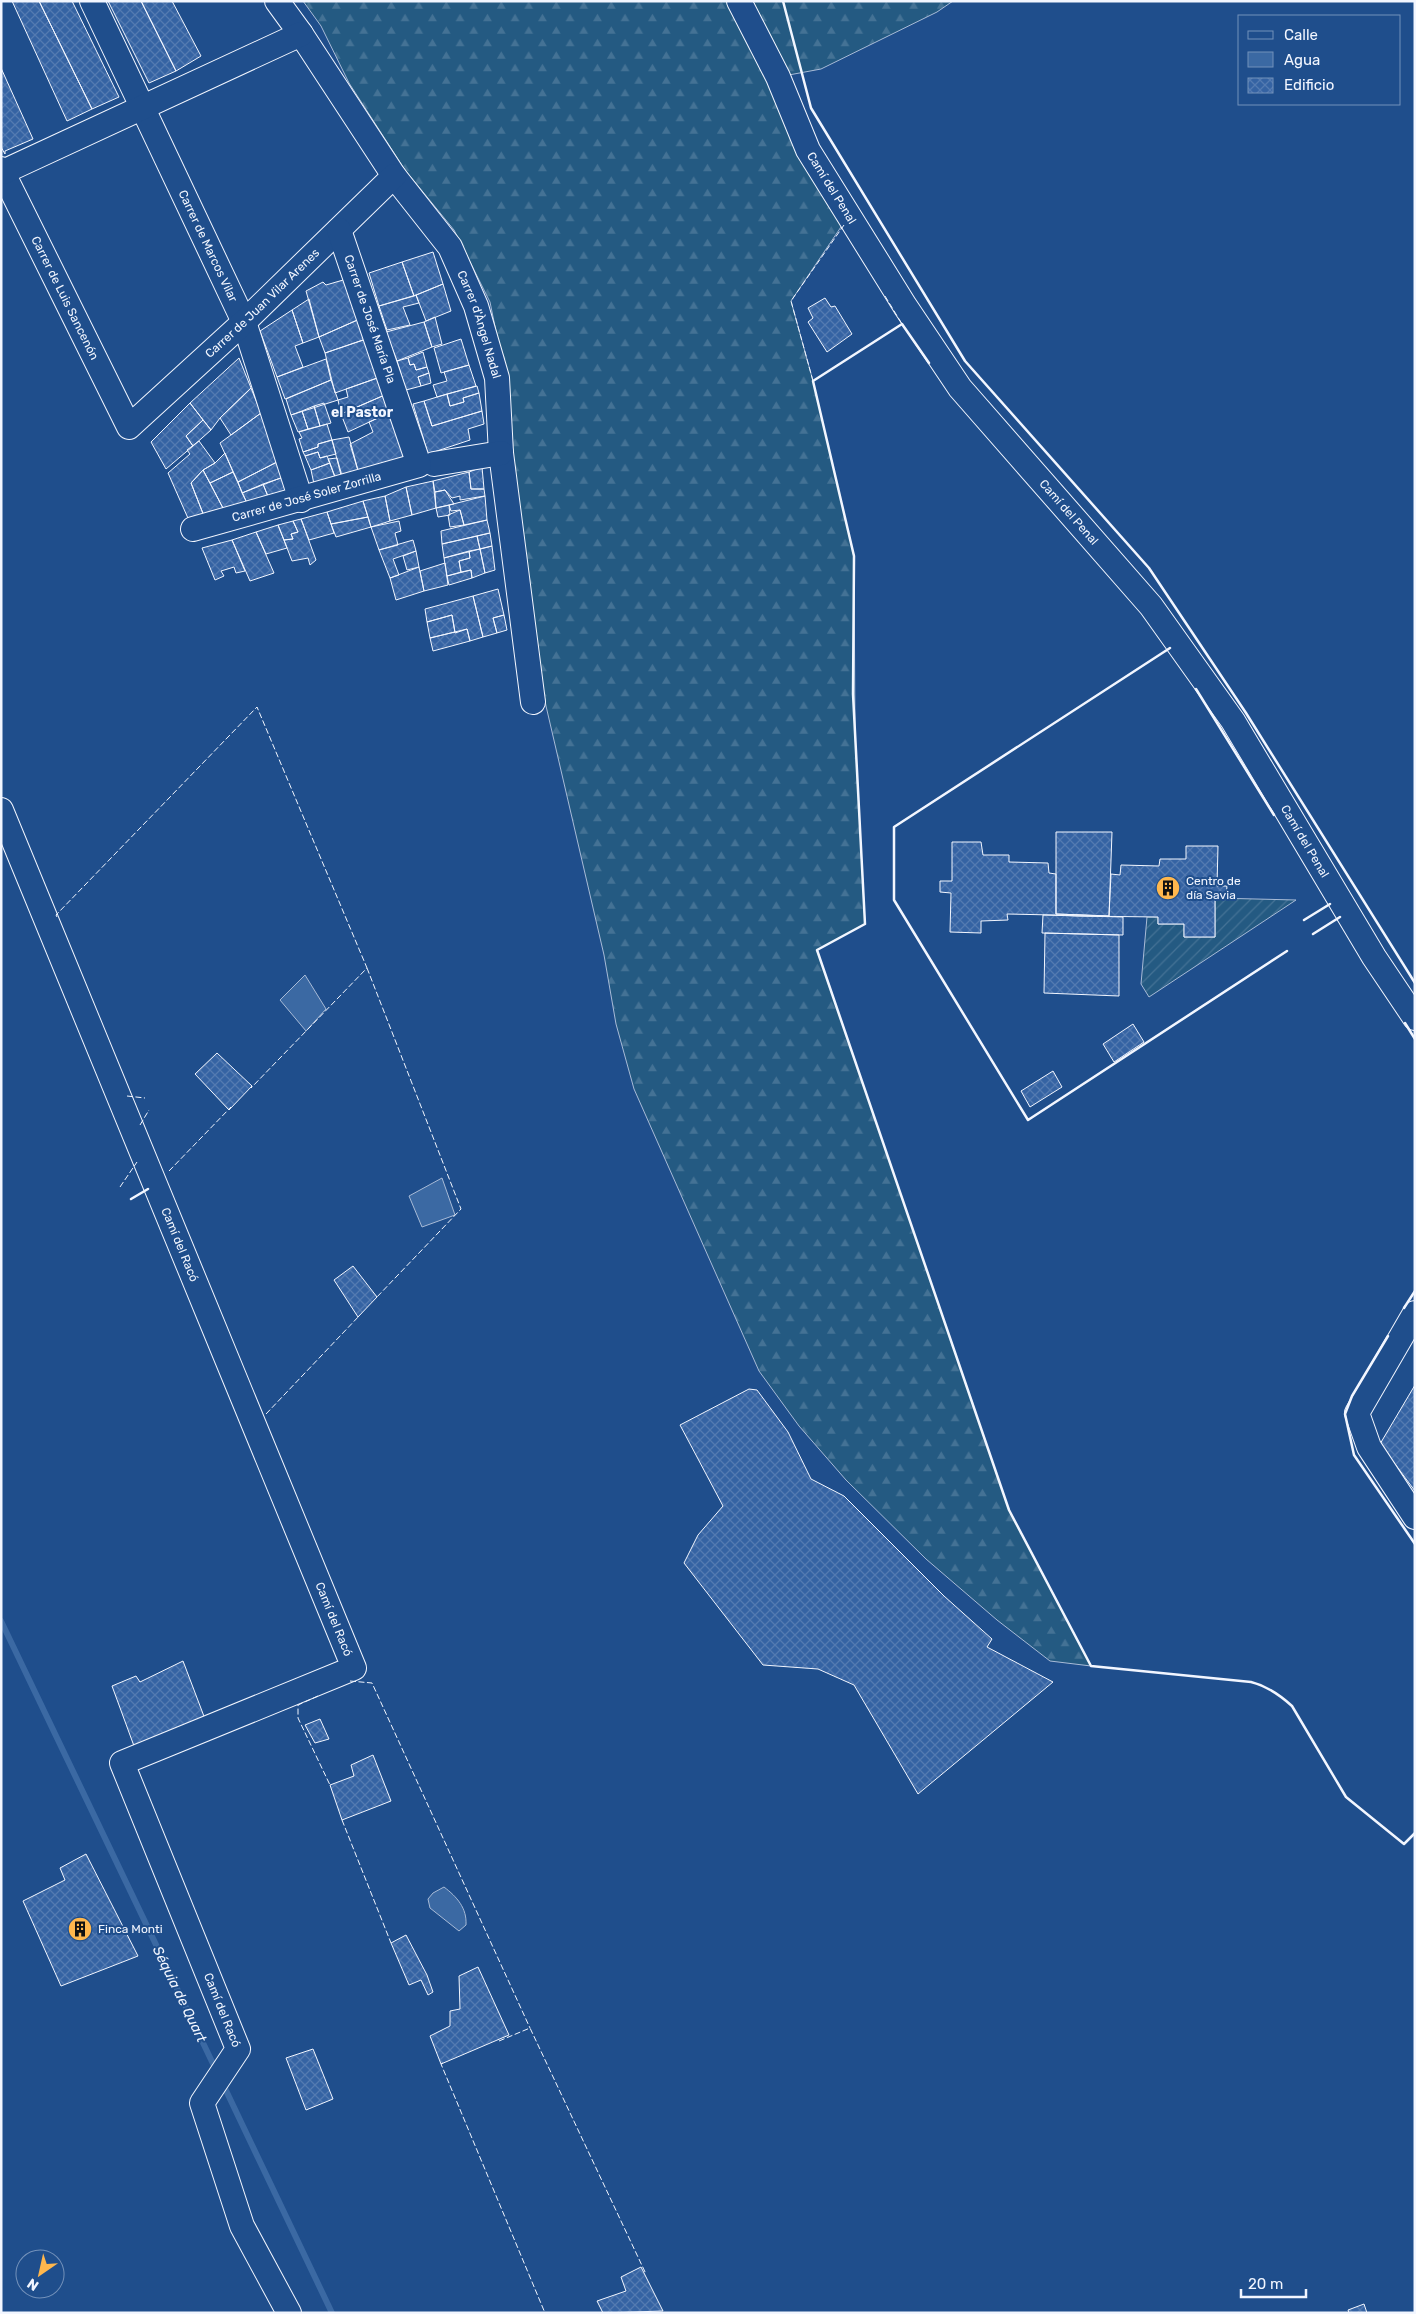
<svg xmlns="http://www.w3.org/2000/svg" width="1416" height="2314" font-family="Rubik,sans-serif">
  <defs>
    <pattern id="forest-firs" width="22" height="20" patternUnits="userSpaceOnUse" patternTransform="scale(1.25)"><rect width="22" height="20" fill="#245a82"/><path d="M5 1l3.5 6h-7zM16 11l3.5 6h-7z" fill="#447295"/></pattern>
    <pattern id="garden-furrows" width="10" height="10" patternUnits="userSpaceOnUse" patternTransform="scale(1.25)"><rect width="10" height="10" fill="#245a82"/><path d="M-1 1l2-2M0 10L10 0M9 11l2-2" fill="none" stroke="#447295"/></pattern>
    <pattern id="building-cross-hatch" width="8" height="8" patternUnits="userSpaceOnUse" patternTransform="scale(1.25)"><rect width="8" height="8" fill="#3563a3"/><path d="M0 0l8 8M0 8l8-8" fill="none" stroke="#537ab1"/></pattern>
  </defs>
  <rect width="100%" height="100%" fill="#1f4e8c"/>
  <path fill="url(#forest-firs)" stroke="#a8bbd7" d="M303 1H734L843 224 791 301 813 381 854 556 855 734 865 924 817 950 1009 1510 1091 1666 1050 1661 997 1620 926 1559 846 1480 799 1426 759 1371 634 1089 616 1024 604 955 546 706 504 473 505 376 490 302 454 230 405 170 349 83 321 26Z
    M739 1H953L937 12 821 69 778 77Z"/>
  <path fill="url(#garden-furrows)" stroke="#a8bbd7" d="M1215 898 1296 900 1149 997 1141 984 1147 917H1158V924H1184V937H1215Z"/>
  <path fill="#3b69a3" stroke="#a8bbd7" d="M305 975 326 1009 306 1031 280 1000Z
    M442 1178 455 1215 422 1227 409 1196Z
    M444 1887C457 1897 467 1908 466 1925L459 1931 430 1908 428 1899 433 1893Z"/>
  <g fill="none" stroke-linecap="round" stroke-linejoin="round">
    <path stroke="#3b69a3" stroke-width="6" d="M1 1621 216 2070
      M222 2082 332 2313"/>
  </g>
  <path fill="url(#building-cross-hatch)" stroke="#f2f6ff" d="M12 1H39L92 109 67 121Z
    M39 1H72L119 97 92 109Z
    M108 1H141L176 71 149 83Z
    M141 1H172L201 56 176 71Z
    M1 68 33 139 5 151V154L1 147Z
    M433 252 443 284 414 296 402 262Z
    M402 262 414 296 379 306 369 273Z
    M350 278 362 318 319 337 306 291 323 282 326 285Z
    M443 284 451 311 426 321 416 295Z
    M416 295 419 303 403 307 410 325 387 330 379 306Z
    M825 298 831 307 835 306 852 334 827 352 808 322 813 318 808 308Z
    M309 299 319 337 303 343 292 310Z
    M292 310 303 343 295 346 303 367 277 377 260 331Z
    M435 317 442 344 432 347 424 322Z
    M362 318 369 338 325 353 319 337Z
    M424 322 432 347 397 361 386 332Z
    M369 338 383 376 335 393 325 353Z
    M461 339 469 365 441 373 434 348Z
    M423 352 427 367 416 370 414 364 410 365 408 358Z
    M239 358 251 388 220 418 211 430 190 403Z
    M408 358 410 365 414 364 416 370 427 367 429 373 418 377 421 386 406 390 397 361Z
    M326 359 331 380 285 399 277 377Z
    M469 365 476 386 437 397 433 385 447 381 444 372Z
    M429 373 431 383 421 386 418 377Z
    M383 376 387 394 341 414 338 400 348 397 346 389Z
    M331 380 338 400 291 415 286 399Z
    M477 386 479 393 463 398 464 402 450 406 447 394Z
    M251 388 261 413 231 435 220 418Z
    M479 393 482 411 432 426 424 401 447 394 450 406 464 402 463 398Z
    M387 394 393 411 348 432 341 414Z
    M424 401 432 426 482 411 484 424 468 429 470 440 428 454 413 404Z
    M190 403 203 420 186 436 193 446 166 469 151 442Z
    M324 403 331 423 320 426 314 406Z
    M314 406 320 426 308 429 302 411Z
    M302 411 308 429 298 432 291 415Z
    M393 411 409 459 359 474 350 444 373 432 369 422Z
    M261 413 277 462 238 482 220 443Z
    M203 420 211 430 193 446 186 436Z
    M327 424 332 440 318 444V447L303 452 299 439 302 438 299 432Z
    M349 437 359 474 342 479 332 440Z
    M332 440 336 454 320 458 318 452 305 456 303 452 318 447V444Z
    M199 441 215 463 203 470 191 483 206 521 191 525 168 473 190 454 187 450Z
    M318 452 320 458 327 456 330 463 311 470 305 456Z
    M225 453 233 472 210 483 203 470 215 463Z
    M337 458 342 476 335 477 328 459Z
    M277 462 283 477 242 493 238 482Z
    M330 463 335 477 314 484 311 470Z
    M482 467 484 489H471L469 472Z
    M203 470 224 510 204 516 191 483Z
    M233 472 247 503 224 510 210 483Z
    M469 472 471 489H484L485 496 460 500V496L452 498 445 490 435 492 433 481Z
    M284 477 288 493 269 499 263 484Z
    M433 481 436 508 412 515 406 487Z
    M263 484 269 499 247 503 242 493Z
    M406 487 412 515 390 521 385 496Z
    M445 490 454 504 436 508 435 492Z
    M385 496 390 521 371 527 363 501Z
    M485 496 487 520 464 525 460 510 451 511 449 505Z
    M363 501 368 517 331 524 327 512Z
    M449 505 450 515 438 517 436 508Z
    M460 510 464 525 450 527 448 515Z
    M327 512 334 533 309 540 301 519Z
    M368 517 371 527 336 537 331 524Z
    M301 519 316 560 310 565 308 558 292 561 284 540 293 539 291 534 298 532 293 521Z
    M487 520 490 533 442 544 441 531Z
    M293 521 298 532 291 534 293 539 284 540 278 525Z
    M399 521 401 531 395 533 398 545 379 550 371 527Z
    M278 525 287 548 266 554 256 532Z
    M256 532 274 573 250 581 232 540Z
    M490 533 492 546 480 549 477 536Z
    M477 536 480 549 444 558 442 544Z
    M232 540 245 571 236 573 234 567 221 571 224 576 215 580 202 548Z
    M413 540 416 551 393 559 399 575 390 578 379 550Z
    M492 546 495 570 485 573 480 549Z
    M480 549 485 573 472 578 471 570 461 572 459 561 470 558 469 551Z
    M416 551 419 567 407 570 403 556Z
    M469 551 470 558 459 561 461 572 447 576 444 558Z
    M445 563 448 585 424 591 420 571Z
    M419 567 424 591 396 600 390 578Z
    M471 570 472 578 449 585 447 576Z
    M498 589 504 615 493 618 497 633 483 637 473 596Z
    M473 596 483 637 470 641 467 629 455 633 452 615 427 622 425 609Z
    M452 615 455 632 430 638 427 622Z
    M504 615 507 630 497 633 493 618Z
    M467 629 470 641 433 651 430 638Z
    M1056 832H1112L1109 916 1056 914Z
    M952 842H981L983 855H1009V862L1048 863 1049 873 1056 874V914L1109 916 1111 874 1120 875 1121 865 1159 866 1160 859H1186V846H1218L1217 886H1227L1226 898H1215V937H1184V924H1158V917L1078 916 1053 915 1007 914 1008 920 981 921V933L950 932 951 893 940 892V881H952Z
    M1043 915 1123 917V935L1042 933Z
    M1045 933 1119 935V996L1044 993Z
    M1133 1024 1144 1042 1114 1062 1103 1044Z
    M217 1053 252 1086 229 1110 195 1074Z
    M1053 1071 1062 1087 1030 1107 1021 1091Z
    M353 1266 377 1297 358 1317 334 1280Z
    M1415 1385V1491L1380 1444Z
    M749 1389 757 1390 788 1432 811 1479 844 1496 944 1596 992 1639 987 1647 1053 1682 918 1794 854 1685 818 1669 763 1665 684 1563 698 1535 723 1506 680 1425Z
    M183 1661 205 1719 134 1746 112 1686 136 1676 140 1682Z
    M320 1719 329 1739 315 1743 305 1725Z
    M373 1755 391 1801 342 1820 330 1785 354 1776 351 1765Z
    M86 1854 138 1956 61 1986 23 1901 65 1880 60 1868Z
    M406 1935 427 1975 433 1992 428 1995 421 1980 409 1985 391 1943Z
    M478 1967 509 2035 441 2064 430 2036 450 2026V2011L460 2009 459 1976Z
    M313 2049 333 2099 306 2110 286 2058Z
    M641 2267 663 2311 603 2313 597 2301 626 2291 621 2277Z
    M1364 2304 1367 2313H1349L1348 2310Z"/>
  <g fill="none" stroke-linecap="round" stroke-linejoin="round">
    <g stroke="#f2f6ff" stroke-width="26">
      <g id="minor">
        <path id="s1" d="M92 1 244 322 301 500"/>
        <path id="s2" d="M277 1 301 34 394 176 450 247 476 306 497 378 501 453 533 702"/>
        <path id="s3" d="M739 1 778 77 808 150 905 306 960 388 1151 606 1233 721 1374 957 1415 1018"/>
        <path id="s4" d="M1 169 129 427 244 322 394 176"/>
        <path d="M3 172 301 34"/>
        <path d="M434 464 501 453"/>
        <path id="s5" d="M193 529 419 465 339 230"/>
        <path id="s6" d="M1 810 354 1668 122 1763 238 2049 202 2103 242 2226 289 2313"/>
        <path d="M1415 1313 1357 1413 1369 1447 1415 1517"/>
      </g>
    </g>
    <use href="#minor" stroke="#1f4e8c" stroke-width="24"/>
    <path stroke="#f2f6ff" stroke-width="1" stroke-dasharray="6 2.5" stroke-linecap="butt" d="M885 296 902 324
      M813 381 791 301 844 225
      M57 917 56 915 257 707 367 968 251 1088
      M367 968 461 1209 376 1298
      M127 1096 145 1098
      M140 1125 149 1110
      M169 1171 231 1107
      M120 1187 137 1162
      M266 1414 360 1315
      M350 1681 372 1683 530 2028
      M318 1696 298 1705V1718L330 1785
      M342 1820 391 1943
      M499 2041 530 2028 646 2274
      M443 2063 441 2064 545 2313"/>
    <path stroke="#f2f6ff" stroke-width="2.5" d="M783 1 811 108 965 361 1149 568 1246 713 1415 983
      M929 363 902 324 813 381 854 556 853 694 865 924 817 950 1009 1510 1091 1666 1251 1682C1267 1686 1280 1695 1292 1706L1346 1797 1404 1844 1415 1833
      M1170 648 894 827V900L1028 1120 1287 951
      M1196 689 1274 815
      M1304 920 1330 904
      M1313 934 1340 917
      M1405 1023 1415 1039
      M131 1199 148 1189
      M1404 1308 1415 1291
      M1388 1336 1352 1396 1345 1414 1354 1455 1415 1544"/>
  </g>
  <defs>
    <g id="building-disc" transform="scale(1.25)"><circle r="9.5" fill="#ffb74d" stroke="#1f4e8c"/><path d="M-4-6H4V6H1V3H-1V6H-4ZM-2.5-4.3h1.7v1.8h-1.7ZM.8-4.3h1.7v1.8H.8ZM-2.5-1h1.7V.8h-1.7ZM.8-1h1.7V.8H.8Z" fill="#111"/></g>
  </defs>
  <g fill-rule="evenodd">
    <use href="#building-disc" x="1168" y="888"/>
    <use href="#building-disc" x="80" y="1929"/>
  </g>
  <g text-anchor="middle" stroke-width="4" stroke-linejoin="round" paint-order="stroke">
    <g font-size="12" fill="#f2f6ff" stroke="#1f4e8c">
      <text dy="4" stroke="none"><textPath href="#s3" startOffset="209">Camí del Penal</textPath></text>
      <text dy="4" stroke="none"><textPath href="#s1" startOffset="271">Carrer de Marcos Vilar</textPath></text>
      <text dy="4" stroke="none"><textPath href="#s4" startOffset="144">Carrer de Luis Sancenón</textPath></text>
      <text dy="4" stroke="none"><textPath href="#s4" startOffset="470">Carrer de Juan Vilar Arenes</textPath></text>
      <text transform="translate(370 319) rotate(71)" y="4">Carrer de José María Pla</text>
      <text dy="4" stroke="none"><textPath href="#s2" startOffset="384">Carrer d'Àngel Nadal</textPath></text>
      <text dy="4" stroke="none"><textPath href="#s5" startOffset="118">Carrer de José Soler Zorrilla</textPath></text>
      <text dy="4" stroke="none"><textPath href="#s3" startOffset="612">Camí del Penal</textPath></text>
      <text dy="4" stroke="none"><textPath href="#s3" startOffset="1018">Camí del Penal</textPath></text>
      <text dy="4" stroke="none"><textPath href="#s6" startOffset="470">Camí del Racó</textPath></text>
      <text dy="4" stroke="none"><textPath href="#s6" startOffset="875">Camí del Racó</textPath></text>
      <text dy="4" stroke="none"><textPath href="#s6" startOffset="1445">Camí del Racó</textPath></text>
    </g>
    <g font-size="12" fill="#f2f6ff" stroke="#1f4e8c" text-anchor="start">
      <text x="1186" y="885">Centro de<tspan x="1186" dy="14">día Savia</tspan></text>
      <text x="98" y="1933">Finca Monti</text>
    </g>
    <g font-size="14" font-weight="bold" fill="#f2f6ff" stroke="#1f4e8c">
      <text x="362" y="417">el Pastor</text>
    </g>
    <g font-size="14" font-style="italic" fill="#f2f6ff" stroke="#1f4e8c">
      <text transform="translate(180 1994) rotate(64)" y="5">Séquia de Quart</text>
    </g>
  </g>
  <rect width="1416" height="2314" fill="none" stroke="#f2f6ff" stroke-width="5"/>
  <rect x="1238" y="15" width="162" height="90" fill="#1f4e8c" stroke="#7391ba"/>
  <rect x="1248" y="31" width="25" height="8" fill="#1f4e8c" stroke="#7391ba"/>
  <text x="1284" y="40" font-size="15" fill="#f2f6ff">Calle</text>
  <rect x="1248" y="52" width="25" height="15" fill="#3b69a3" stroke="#7391ba"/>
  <text x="1284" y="65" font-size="15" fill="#f2f6ff">Agua</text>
  <rect x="1248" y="78" width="25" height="15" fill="url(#building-cross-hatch)" stroke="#7391ba"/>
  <text x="1284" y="90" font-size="15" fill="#f2f6ff">Edificio</text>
  <g transform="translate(40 2274) rotate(214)"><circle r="24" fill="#1f4e8c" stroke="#7391ba"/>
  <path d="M0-4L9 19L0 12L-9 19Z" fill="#ffb74d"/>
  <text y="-8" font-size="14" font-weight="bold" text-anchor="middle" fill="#f2f6ff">N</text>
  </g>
  <path d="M1241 2289v8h65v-8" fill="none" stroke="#f2f6ff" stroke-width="2.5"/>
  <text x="1248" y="2289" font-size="15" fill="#f2f6ff" stroke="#1f4e8c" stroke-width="4" paint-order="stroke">20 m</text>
</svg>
